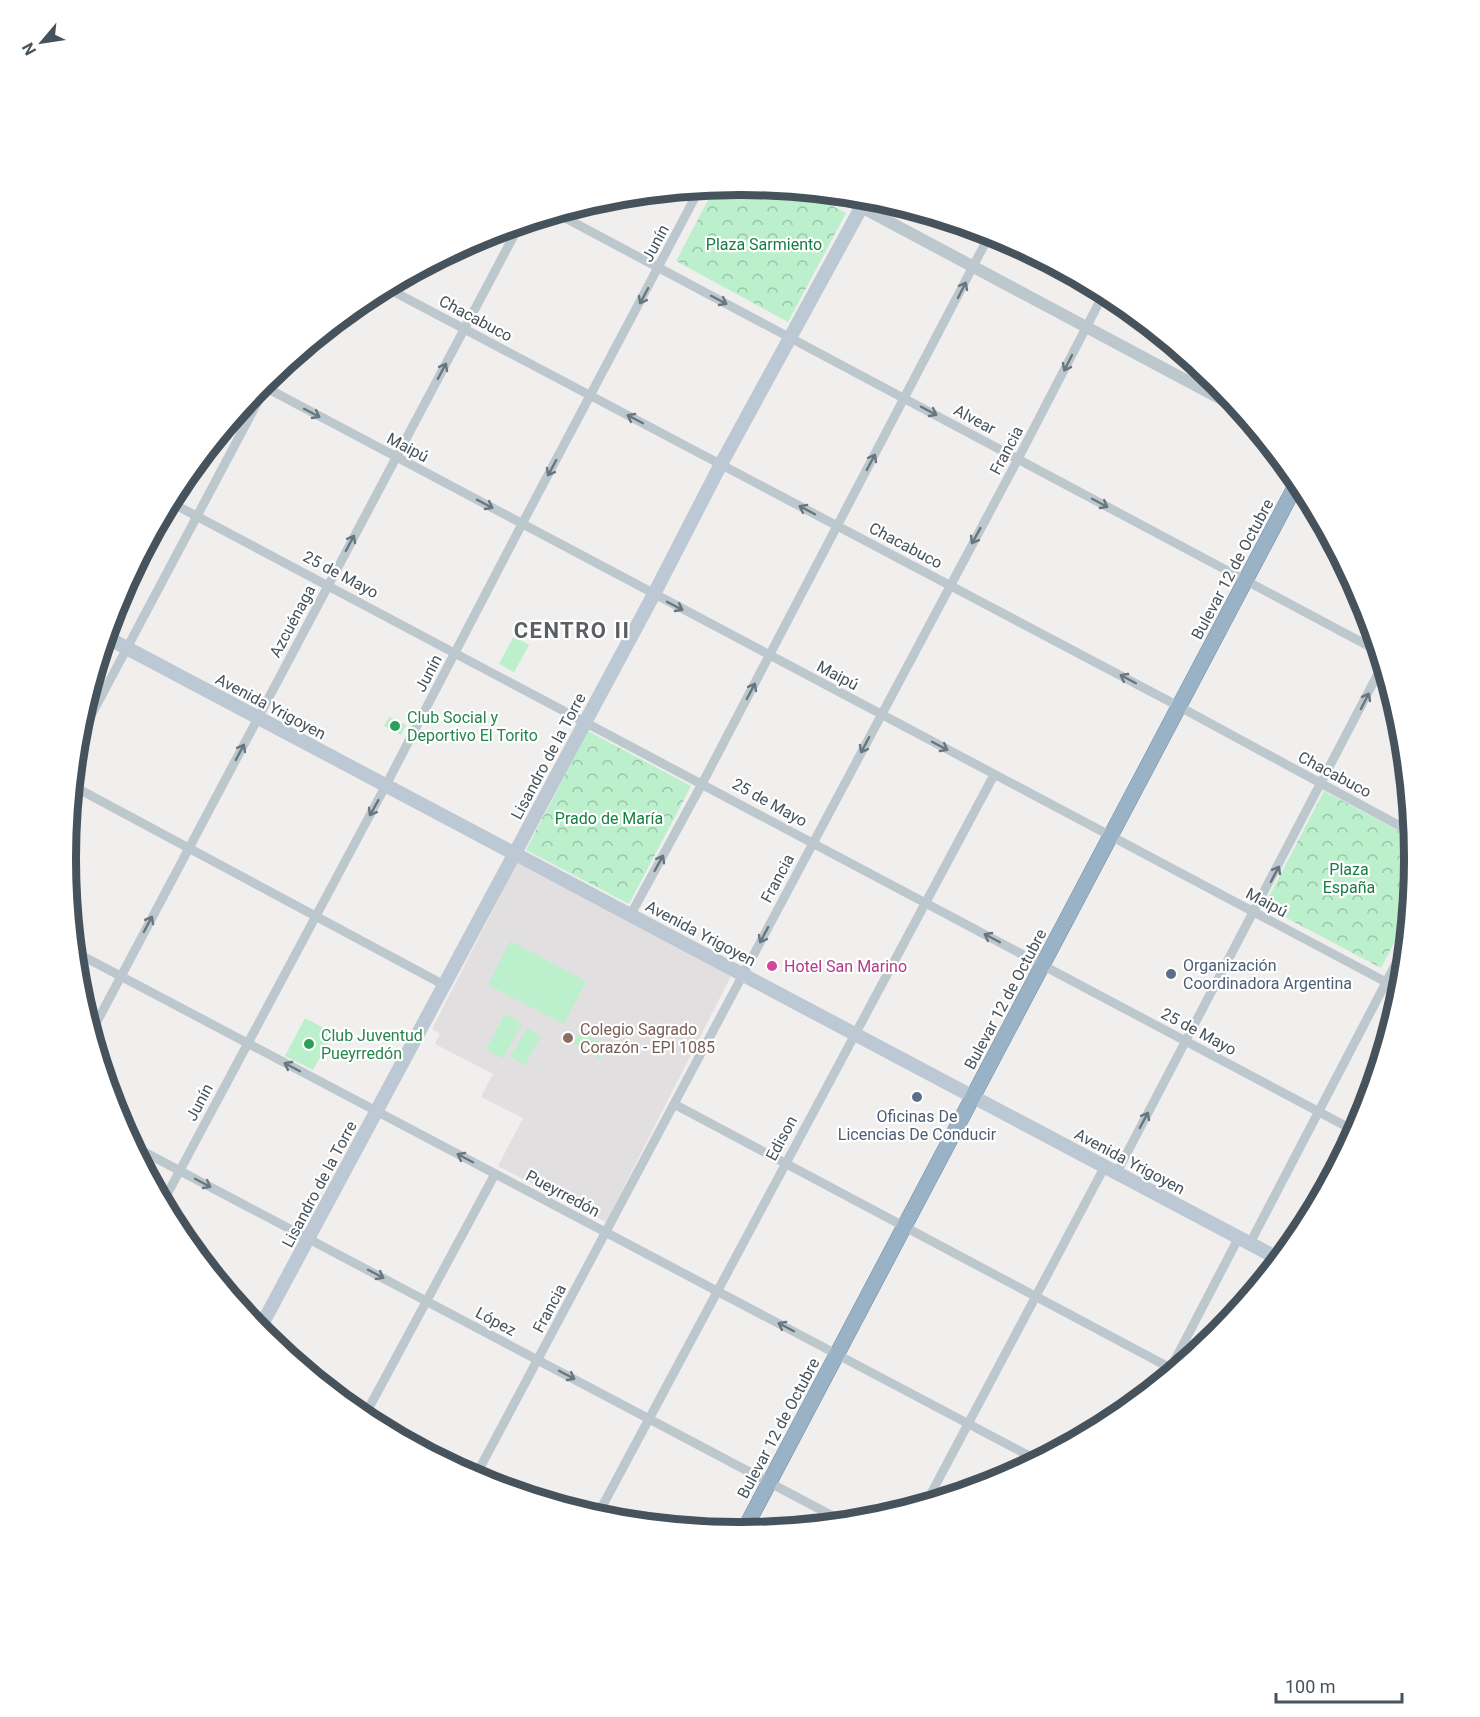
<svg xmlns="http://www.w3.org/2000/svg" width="1480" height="1717" font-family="Roboto,sans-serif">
  <defs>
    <pattern id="forest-crowns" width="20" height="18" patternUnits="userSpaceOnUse" patternTransform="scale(1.5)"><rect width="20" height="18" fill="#bcefcc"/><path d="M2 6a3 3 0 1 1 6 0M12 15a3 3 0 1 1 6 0" fill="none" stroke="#9bc4a9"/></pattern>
  </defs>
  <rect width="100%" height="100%" fill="#f1eeee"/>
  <path fill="#e2dfe0" d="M517 863 732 974 606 1222 498 1166 523 1118 481 1097 493 1074 435 1044 440 1034 432 1029Z"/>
  <path fill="url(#forest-crowns)" d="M740 185 805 191 846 213 788 322 676 261 715 187Z
    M588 731 691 786 629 904 526 850Z
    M1324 791 1412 838 1414 859 1408 916 1381 968 1264 906Z"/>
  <path fill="#bcefcc" d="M514 636 529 645 514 672 499 664Z
    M389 717 406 725 401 735 384 726Z
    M510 941 586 981 564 1024 488 985Z
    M505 1014 522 1023 503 1059 486 1049Z
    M305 1018 333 1033 313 1070 285 1056Z
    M527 1028 541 1036 525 1065 510 1057Z
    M580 1031 607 1046 600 1059 573 1043Z"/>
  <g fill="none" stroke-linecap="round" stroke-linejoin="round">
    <g stroke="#7090aa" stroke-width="16">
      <path id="trunk" d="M743 1532 1298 481"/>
    </g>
    <path stroke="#bcc7ce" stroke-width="9" d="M556 213 1378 651
      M385 287 1180 707 1411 832
      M261 385 1401 990
      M170 502C565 712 961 920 1355 1131
      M77 742 272 375
      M73 786 444 985
      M631 914 703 782 990 234
      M75 952 1037 1460
      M92 1031 520 224
      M674 1104 1174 1370
      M133 1146 844 1522
      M1117 1172 1382 666
      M163 1202 386 785 522 524 700 188
      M1250 1243 1405 946
      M1166 1377 1239 1237
      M364 1417 495 1174
      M475 1477 1018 459 1104 293
      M926 1503 1105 1166
      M597 1516 994 775"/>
    <path stroke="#bcc7ce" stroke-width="12" d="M837 194 1238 408"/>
    <path stroke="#bcc8d3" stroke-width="14" d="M106 637 1279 1259
      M259 1330 654 594 721 464 867 197"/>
    <use href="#trunk" stroke="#99b2c6" stroke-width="15"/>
  </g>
  <defs><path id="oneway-shaft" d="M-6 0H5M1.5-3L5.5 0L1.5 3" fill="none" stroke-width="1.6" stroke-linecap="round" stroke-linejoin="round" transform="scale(1.5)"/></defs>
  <g stroke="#69767e">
    <use href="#oneway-shaft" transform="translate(962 290) rotate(-63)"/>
    <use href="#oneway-shaft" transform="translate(644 296) rotate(118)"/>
    <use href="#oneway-shaft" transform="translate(719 300) rotate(28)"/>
    <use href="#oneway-shaft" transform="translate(1068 363) rotate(117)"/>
    <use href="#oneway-shaft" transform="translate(442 371) rotate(-62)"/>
    <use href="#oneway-shaft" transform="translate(929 411) rotate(28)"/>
    <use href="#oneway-shaft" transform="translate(312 413) rotate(28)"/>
    <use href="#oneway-shaft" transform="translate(635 419) rotate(-152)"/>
    <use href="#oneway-shaft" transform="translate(871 462) rotate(-62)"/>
    <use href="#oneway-shaft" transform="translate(552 468) rotate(118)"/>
    <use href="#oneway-shaft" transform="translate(1100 503) rotate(28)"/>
    <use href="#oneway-shaft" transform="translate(485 504) rotate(28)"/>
    <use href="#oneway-shaft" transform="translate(807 510) rotate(-152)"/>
    <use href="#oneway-shaft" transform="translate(976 536) rotate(119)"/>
    <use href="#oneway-shaft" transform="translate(350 543) rotate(-62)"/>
    <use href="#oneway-shaft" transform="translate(675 606) rotate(28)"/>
    <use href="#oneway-shaft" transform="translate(1128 679) rotate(-152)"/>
    <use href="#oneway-shaft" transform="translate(751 691) rotate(-62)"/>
    <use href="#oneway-shaft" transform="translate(1365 701) rotate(-63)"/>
    <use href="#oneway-shaft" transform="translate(865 745) rotate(118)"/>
    <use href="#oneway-shaft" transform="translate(940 746) rotate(28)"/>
    <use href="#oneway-shaft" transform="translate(240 752) rotate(-62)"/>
    <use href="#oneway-shaft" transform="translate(374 808) rotate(119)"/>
    <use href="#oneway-shaft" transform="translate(659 863) rotate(-61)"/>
    <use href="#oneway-shaft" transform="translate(1275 874) rotate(-62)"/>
    <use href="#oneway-shaft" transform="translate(148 924) rotate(-62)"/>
    <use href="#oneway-shaft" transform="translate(764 935) rotate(118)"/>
    <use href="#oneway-shaft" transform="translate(992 938) rotate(-152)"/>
    <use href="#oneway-shaft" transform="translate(292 1067) rotate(-152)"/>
    <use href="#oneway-shaft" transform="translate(1144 1120) rotate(-62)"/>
    <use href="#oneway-shaft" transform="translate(465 1158) rotate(-152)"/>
    <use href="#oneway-shaft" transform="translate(203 1183) rotate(28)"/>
    <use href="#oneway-shaft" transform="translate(376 1274) rotate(28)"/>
    <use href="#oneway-shaft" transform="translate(786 1327) rotate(-152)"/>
    <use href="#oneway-shaft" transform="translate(567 1375) rotate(28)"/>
  </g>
  <g fill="#2e9e5b" stroke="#fff" stroke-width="2">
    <circle cx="395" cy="726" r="6"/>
    <circle cx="309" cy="1044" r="6"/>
  </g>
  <circle fill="#d1479c" stroke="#fff" stroke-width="2" cx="772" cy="966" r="6"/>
  <g fill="#5c6f8a" stroke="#fff" stroke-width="2">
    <circle cx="1171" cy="974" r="6"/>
    <circle cx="917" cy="1097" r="6"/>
  </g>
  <circle fill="#8d6e63" stroke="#fff" stroke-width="2" cx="568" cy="1038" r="6"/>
  <g text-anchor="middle" stroke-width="4.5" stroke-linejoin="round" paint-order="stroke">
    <g font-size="16" fill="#46535c" stroke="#fff">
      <text transform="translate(655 243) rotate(-62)" y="6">Junín</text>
      <text transform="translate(476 318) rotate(28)" y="6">Chacabuco</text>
      <text transform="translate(975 419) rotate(28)" y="6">Alvear</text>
      <text transform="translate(408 447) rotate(28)" y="6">Maipú</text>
      <text transform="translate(1006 450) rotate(-62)" y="6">Francia</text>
      <text transform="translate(906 545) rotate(28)" y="6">Chacabuco</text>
      <text transform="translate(1232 569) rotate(-62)" y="6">Bulevar 12 de Octubre</text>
      <text transform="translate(341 574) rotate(28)" y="6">25 de Mayo</text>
      <text transform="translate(292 621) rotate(-62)" y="6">Azcuénaga</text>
      <text transform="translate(428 673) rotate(-62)" y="6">Junín</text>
      <text transform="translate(838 675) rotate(28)" y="6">Maipú</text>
      <text transform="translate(271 706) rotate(28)" y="6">Avenida Yrigoyen</text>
      <text transform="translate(548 756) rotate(-62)" y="6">Lisandro de la Torre</text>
      <text transform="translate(1335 774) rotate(28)" y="6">Chacabuco</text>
      <text transform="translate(770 802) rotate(29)" y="6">25 de Mayo</text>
      <text transform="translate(777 878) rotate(-62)" y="6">Francia</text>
      <text transform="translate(1267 902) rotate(28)" y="6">Maipú</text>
      <text transform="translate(701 933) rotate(28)" y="6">Avenida Yrigoyen</text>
      <text transform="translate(1005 999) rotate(-62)" y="6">Bulevar 12 de Octubre</text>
      <text transform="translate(1199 1031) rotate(28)" y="6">25 de Mayo</text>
      <text transform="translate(199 1102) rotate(-62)" y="6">Junín</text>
      <text transform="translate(781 1138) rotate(-62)" y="6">Edison</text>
      <text transform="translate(1130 1161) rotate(28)" y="6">Avenida Yrigoyen</text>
      <text transform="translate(319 1184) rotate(-62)" y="6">Lisandro de la Torre</text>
      <text transform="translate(563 1193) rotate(28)" y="6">Pueyrredón</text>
      <text transform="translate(549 1308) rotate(-62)" y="6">Francia</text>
      <text transform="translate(496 1321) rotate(28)" y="6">López</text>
      <text transform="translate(778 1428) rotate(-62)" y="6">Bulevar 12 de Octubre</text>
    </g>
    <g font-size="16" fill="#167e42" stroke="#fff">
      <text x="764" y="250">Plaza Sarmiento</text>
      <text x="609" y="824">Prado de María</text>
      <text x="1349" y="875">Plaza<tspan x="1349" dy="18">España</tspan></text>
    </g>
    <g font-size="16" fill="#27864d" stroke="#fff" text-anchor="start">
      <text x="407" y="723">Club Social y<tspan x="407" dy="18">Deportivo El Torito</tspan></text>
      <text x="321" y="1041">Club Juventud<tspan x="321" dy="18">Pueyrredón</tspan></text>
    </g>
    <g font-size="16" fill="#4e5e75" stroke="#fff" text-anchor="start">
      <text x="1183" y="971">Organización<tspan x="1183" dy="18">Coordinadora Argentina</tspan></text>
      <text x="917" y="1122" text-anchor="middle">Oficinas De<tspan x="917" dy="18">Licencias De Conducir</tspan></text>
    </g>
    <g font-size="16" fill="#b23c85" stroke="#fff" text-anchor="start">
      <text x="784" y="972">Hotel San Marino</text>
    </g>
    <g font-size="16" fill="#785e54" stroke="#fff" text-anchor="start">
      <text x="580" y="1035">Colegio Sagrado<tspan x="580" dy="18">Corazón - EPI 1085</tspan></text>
    </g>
    <g font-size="22" font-weight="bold" letter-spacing="1.5" fill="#5b5f63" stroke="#fff">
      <text x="572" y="638">CENTRO II</text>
    </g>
  </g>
  <path d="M0 0H1480V1717H0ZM739 195H741A663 663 0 0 1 1404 858V859A663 663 0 0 1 741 1522H739A663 663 0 0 1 76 859V858A663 663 0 0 1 739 195Z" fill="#fff" fill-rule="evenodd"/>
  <path fill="none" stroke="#46535c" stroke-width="8" d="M739 195H741A663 663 0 0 1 1404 858V859A663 663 0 0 1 741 1522H739A663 663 0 0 1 76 859V858A663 663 0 0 1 739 195Z"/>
  <g transform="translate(42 42) rotate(241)" stroke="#ffffff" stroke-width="4.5" paint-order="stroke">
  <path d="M0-4.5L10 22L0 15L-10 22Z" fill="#46535c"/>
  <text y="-9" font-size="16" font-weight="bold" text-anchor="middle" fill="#46535c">N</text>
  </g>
  <path d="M1276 1693v9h126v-9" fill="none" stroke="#46535c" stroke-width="3"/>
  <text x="1285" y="1693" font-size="18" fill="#46535c" stroke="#ffffff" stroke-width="4.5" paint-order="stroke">100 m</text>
</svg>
